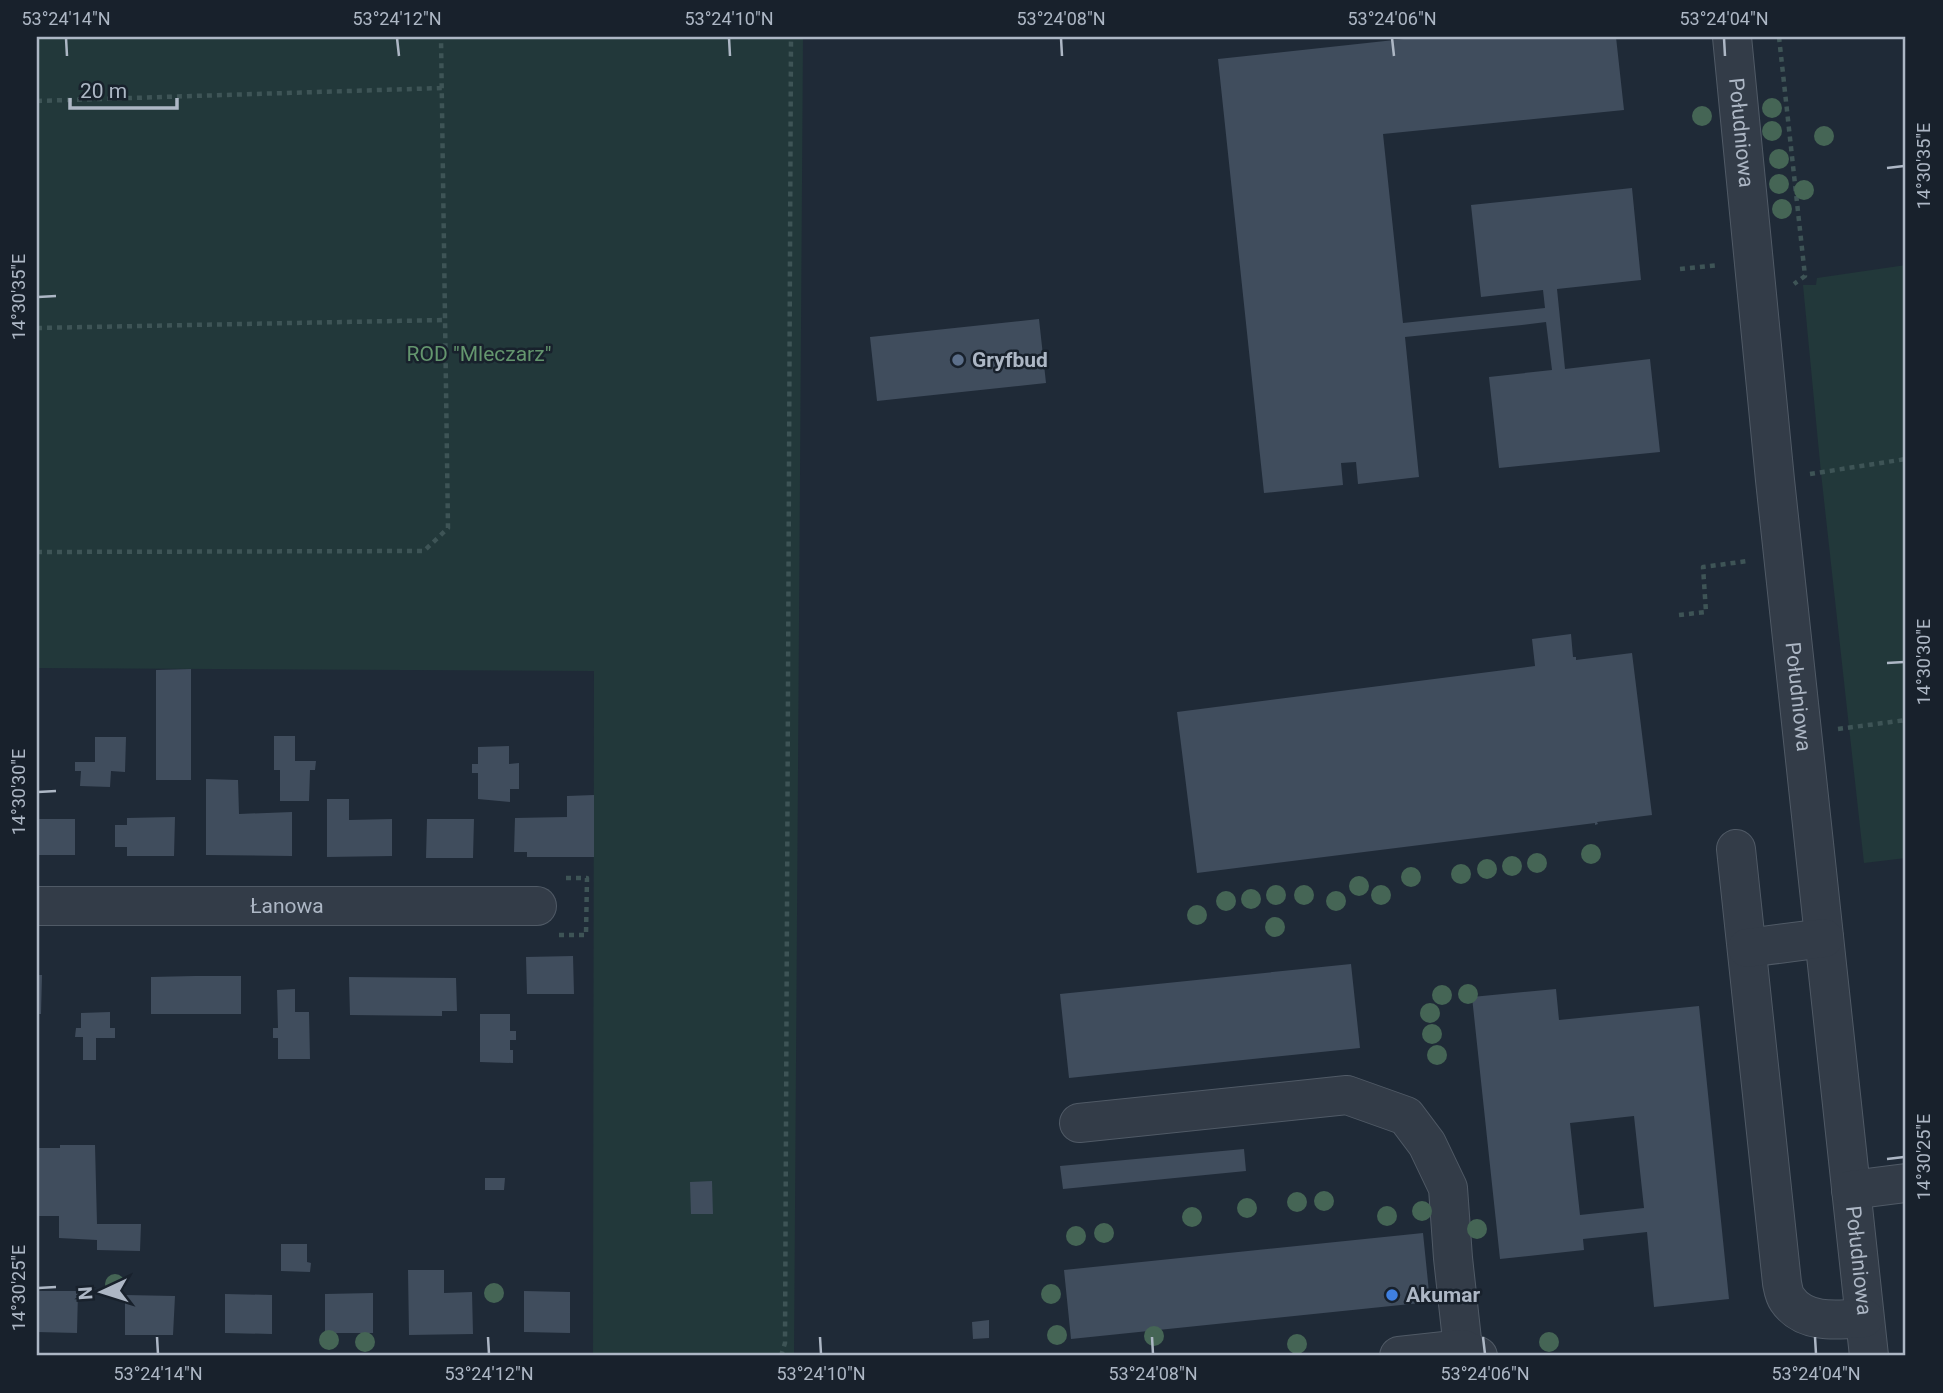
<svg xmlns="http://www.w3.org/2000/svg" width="1943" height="1393" font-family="Roboto,sans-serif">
  <rect width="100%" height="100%" fill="#1f2a37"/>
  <path fill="#22383a" d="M37 37H803L794 1356H593L594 671 37 668Z
    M1906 265V858L1864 863 1821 473 1803 285H1816L1817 278Z"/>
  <path fill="#404d5d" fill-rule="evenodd" d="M1422 37H1616L1624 110 1383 134 1403 323 1545 308 1543 290 1481 297 1471 205 1632 188 1641 280 1557 289 1565 369 1650 359 1660 452 1499 468 1489 377 1552 370 1546 322 1522 325 1405 337 1419 477 1358 484 1356 462 1341 463 1343 485 1264 493 1218 59Z
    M1039 319 1046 383 877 401 870 337Z
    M1571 634 1573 657H1576V660L1632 653 1652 815 1597 822 1598 824 1595 825V823L1197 873 1177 712 1535 666 1532 639Z
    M191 669V780H156V670Z
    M274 736H295V761H316L315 770H310L309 801H280V770H274Z
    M95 737H126L125 772 111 771 110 787 80 786 81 771H75V762H95Z
    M509 746V764L519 763V789H510V802L478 799V773H472V764H478V747Z
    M206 779 238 780 239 814 292 812V856L206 855Z
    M594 795V857H527V852H514L515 818 567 817V796Z
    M327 799H349V820L392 819V856L327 857Z
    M175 817 174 856H127V847H115V825H127V818Z
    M37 819H75V855H37Z
    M427 819H474L473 858H426Z
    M573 956 574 994H527L526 957Z
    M1351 964 1360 1048 1069 1078 1060 994Z
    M37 975H42L41 1014H37Z
    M195 976H241V1014H151V977Z
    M349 977 456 978 457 1011H442V1016L350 1015Z
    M295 989V1012H309L310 1059H278V1038H273V1028H278L277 990Z
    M1556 989 1559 1020 1699 1006 1729 1299 1654 1307 1647 1232 1583 1239 1584 1250 1500 1259 1472 997ZM1634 1116 1644 1208 1580 1215 1570 1123Z
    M110 1012V1028H115V1038H96V1060H83V1037H75L76 1028H81V1013Z
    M480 1014H510V1031H516V1040H510V1050H513V1063L480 1062Z
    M60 1145H95L97 1224H141L140 1251 97 1250V1240L59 1238V1216H37V1148H60Z
    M1244 1149 1246 1171 1063 1189 1060 1166Z
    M485 1178H505L504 1190H485Z
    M712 1181 713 1214H691L690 1182Z
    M1423 1233 1430 1302 1071 1339 1064 1270Z
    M281 1244H307V1262L311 1263 310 1272 281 1271Z
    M408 1270H444V1293L472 1292 473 1334 409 1335Z
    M37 1291H78L77 1333 37 1332Z
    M524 1291 570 1292V1333L524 1332Z
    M373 1293V1333H325V1294Z
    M225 1294 272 1295V1334L225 1333Z
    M125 1295 175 1296 173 1335H125Z
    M989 1320V1338L973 1339 972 1322Z"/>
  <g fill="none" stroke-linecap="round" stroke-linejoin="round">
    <g stroke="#505a66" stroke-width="40">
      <g id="minor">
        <path id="s1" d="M1732 37 1775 480 1869 1356"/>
        <path d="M1736 849 1782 1283C1783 1288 1784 1295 1787 1299 1804 1325 1839 1320 1864 1318"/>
        <path id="s2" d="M37 906H537"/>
        <path d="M1747 948 1824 938"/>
        <path d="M1079 1123 1347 1095 1406 1116 1427 1144 1448 1188 1453 1258 1463 1349"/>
        <path d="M1851 1190 1906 1183"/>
        <path d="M1399 1356 1463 1349 1478 1356"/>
      </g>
    </g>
    <path stroke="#3e5456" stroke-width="4.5" stroke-dasharray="5 5" stroke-linecap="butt" d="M1779 37 1805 276 1794 284
      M37 101 442 88
      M1680 269 1719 265
      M37 328 446 320
      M1810 474 1906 459
      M37 552 424 551 448 528 441 37
      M1679 615 1706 612 1703 567 1748 561
      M1838 729 1906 720
      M559 935H586L587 878H561
      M781 1356 785 1343 791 37"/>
    <use href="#minor" stroke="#333c48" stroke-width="38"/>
  </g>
  <g fill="#456555">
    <circle cx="1772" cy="108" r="10"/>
    <circle cx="1702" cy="116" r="10"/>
    <circle cx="1772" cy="131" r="10"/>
    <circle cx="1824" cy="136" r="10"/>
    <circle cx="1779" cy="159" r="10"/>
    <circle cx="1779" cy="184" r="10"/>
    <circle cx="1804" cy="190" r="10"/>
    <circle cx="1782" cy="209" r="10"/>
    <circle cx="1591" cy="854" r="10"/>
    <circle cx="1537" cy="863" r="10"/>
    <circle cx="1512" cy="866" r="10"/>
    <circle cx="1487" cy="869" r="10"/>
    <circle cx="1461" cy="874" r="10"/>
    <circle cx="1411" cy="877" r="10"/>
    <circle cx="1359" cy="886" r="10"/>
    <circle cx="1276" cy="895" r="10"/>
    <circle cx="1304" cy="895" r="10"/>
    <circle cx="1381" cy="895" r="10"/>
    <circle cx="1251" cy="899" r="10"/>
    <circle cx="1226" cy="901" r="10"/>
    <circle cx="1336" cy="901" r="10"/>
    <circle cx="1197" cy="915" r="10"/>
    <circle cx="1275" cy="927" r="10"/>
    <circle cx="1468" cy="994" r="10"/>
    <circle cx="1442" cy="995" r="10"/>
    <circle cx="1430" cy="1013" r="10"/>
    <circle cx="1432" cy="1034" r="10"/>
    <circle cx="1437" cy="1055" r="10"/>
    <circle cx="1324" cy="1201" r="10"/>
    <circle cx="1297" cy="1202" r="10"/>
    <circle cx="1247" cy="1208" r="10"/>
    <circle cx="1422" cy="1211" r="10"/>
    <circle cx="1387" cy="1216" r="10"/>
    <circle cx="1192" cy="1217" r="10"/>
    <circle cx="1477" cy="1229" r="10"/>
    <circle cx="1104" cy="1233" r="10"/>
    <circle cx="1076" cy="1236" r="10"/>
    <circle cx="115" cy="1284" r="10"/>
    <circle cx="494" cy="1293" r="10"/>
    <circle cx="1051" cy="1294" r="10"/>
    <circle cx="1057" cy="1335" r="10"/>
    <circle cx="1154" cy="1336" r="10"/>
    <circle cx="329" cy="1340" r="10"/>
    <circle cx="365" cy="1342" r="10"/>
    <circle cx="1549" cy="1342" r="10"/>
    <circle cx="1297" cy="1344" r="10"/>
  </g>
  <path fill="none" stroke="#adb7c5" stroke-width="2.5" d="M66 38 67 56M397 38 399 56M729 38 730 56M1061 38 1062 56M1392 38 1394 56M1724 38 1725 56M1887 168 1904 166M38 297 56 296M1887 663 1904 662M38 792 56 791M1887 1159 1904 1157M38 1288 56 1287M157 1337 158 1354M488 1337 489 1354M820 1337 821 1354M1152 1337 1153 1354M1483 1337 1485 1354M1815 1337 1816 1354"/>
  <circle fill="#5c6f8a" stroke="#18212c" stroke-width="2.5" cx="958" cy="360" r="7"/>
  <circle fill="#3f7fe0" stroke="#18212c" stroke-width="2.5" cx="1392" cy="1295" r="7"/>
  <g text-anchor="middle" stroke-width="5" stroke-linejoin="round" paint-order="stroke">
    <g font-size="21" fill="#adb7c5" stroke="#18212c">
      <text dy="7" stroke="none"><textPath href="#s1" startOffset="96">Południowa</textPath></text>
      <text dy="7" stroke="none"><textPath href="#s1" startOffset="663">Południowa</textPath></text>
      <text dy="7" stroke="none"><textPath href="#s2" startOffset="250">Łanowa</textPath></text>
      <text dy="7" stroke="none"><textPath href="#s1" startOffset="1230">Południowa</textPath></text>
    </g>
    <g font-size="21" fill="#64966e" stroke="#18212c">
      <text x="479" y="361">ROD "Mleczarz"</text>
    </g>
    <g font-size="21" font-weight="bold" fill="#adb7c5" stroke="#18212c" text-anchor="start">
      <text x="972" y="367">Gryfbud</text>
      <text x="1406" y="1302">Akumar</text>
    </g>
  </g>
  <rect width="1943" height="1393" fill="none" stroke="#18212c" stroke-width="77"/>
  <g transform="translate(102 1292) rotate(266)" stroke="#18212c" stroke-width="5" paint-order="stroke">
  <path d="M0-5L12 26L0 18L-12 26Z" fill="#adb7c5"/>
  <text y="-10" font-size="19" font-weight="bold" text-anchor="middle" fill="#adb7c5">N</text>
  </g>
  <path d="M70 98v10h107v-10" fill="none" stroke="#adb7c5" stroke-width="3.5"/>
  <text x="80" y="98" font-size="21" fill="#adb7c5" stroke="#18212c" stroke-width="5" paint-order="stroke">20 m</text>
  <rect x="38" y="38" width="1866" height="1316" fill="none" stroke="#adb7c5" stroke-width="2.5"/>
  <g font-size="18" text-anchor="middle" fill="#adb7c5">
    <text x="66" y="25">53°24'14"N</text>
    <text x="397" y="25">53°24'12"N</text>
    <text x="729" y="25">53°24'10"N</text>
    <text x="1061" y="25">53°24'08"N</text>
    <text x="1392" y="25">53°24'06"N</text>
    <text x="1724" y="25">53°24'04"N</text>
    <text transform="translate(1924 166) rotate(-90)" y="6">14°30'35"E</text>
    <text transform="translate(19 297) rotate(-90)" y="6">14°30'35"E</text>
    <text transform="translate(1924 662) rotate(-90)" y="6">14°30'30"E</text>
    <text transform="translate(19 792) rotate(-90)" y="6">14°30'30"E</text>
    <text transform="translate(1924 1157) rotate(-90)" y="6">14°30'25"E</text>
    <text transform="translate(19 1288) rotate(-90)" y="6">14°30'25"E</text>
    <text x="158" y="1380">53°24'14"N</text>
    <text x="489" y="1380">53°24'12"N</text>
    <text x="821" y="1380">53°24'10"N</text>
    <text x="1153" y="1380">53°24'08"N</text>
    <text x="1485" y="1380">53°24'06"N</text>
    <text x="1816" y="1380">53°24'04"N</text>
  </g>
</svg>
